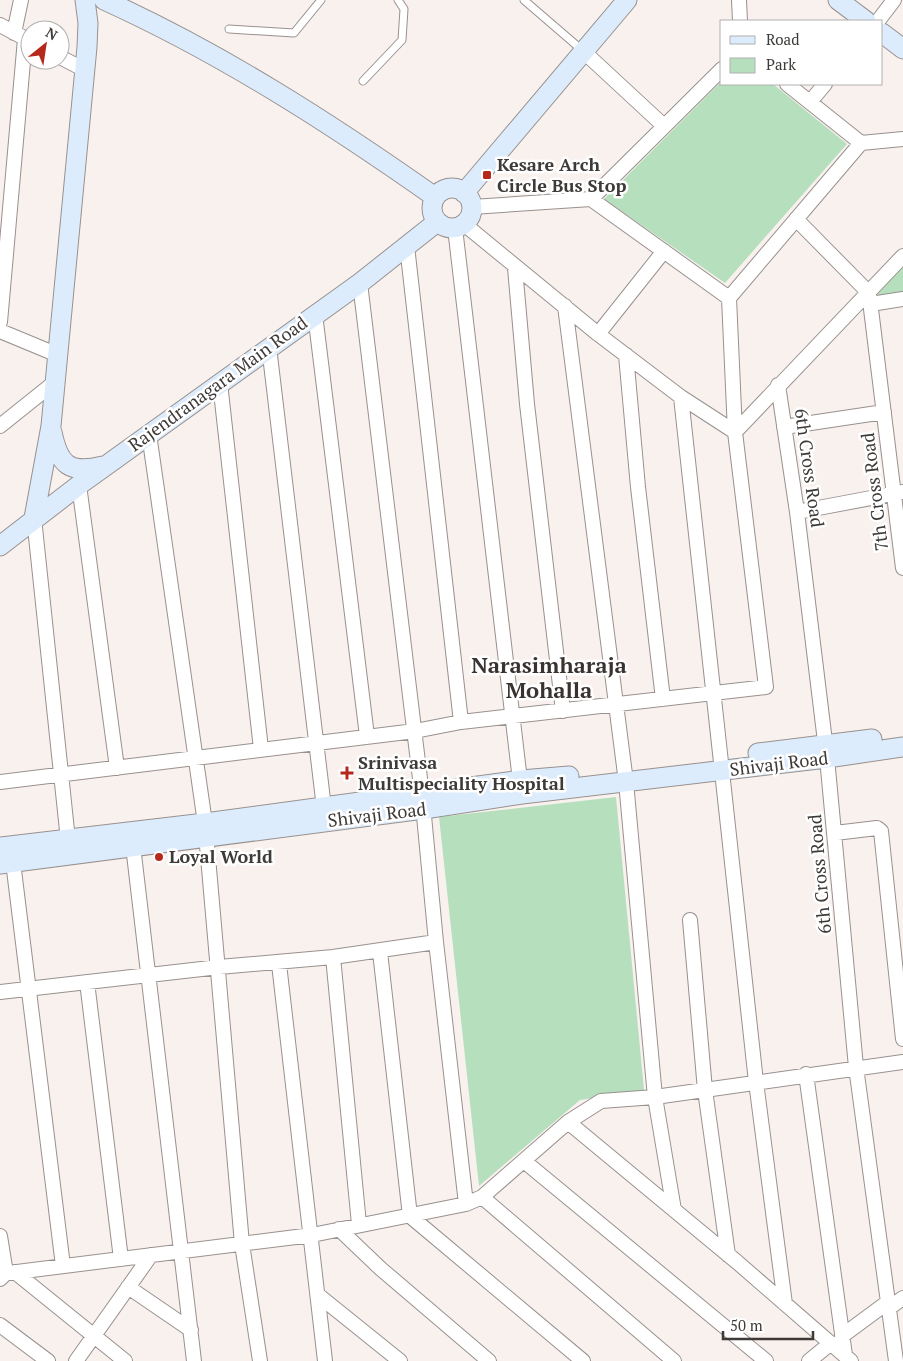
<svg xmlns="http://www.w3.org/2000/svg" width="903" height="1361" font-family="'PT Serif',serif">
  <rect width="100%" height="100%" fill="#f9f1ee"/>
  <path fill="#b6e0bd" d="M722 81V84H773L847 144 725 283 604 199Z
    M903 265V294L874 298Z
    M616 797 644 1090 580 1100 479 1186 439 817Z"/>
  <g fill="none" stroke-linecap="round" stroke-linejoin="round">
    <g stroke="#98918e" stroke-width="9">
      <path id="lane" d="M524 0 582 50
        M229 29 294 33 321 0
        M363 81 402 40 404 9 398 0"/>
    </g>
    <g stroke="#98918e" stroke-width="16">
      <path id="street" d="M739 0 740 21
        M878 21 894 0
        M0 25 30 41
        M14 33 21 0
        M583 51 664 126
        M60 57 85 70
        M787 84 861 143
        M810 102 825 84
        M591 199 722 69
        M472 207 591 199 729 298 861 143 903 139
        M796 219 869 293
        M464 224 598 334 681 397 756 1082 785 1304
        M455 228 521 789
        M407 246 461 722
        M515 268 527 404 563 711
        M360 283 422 795 436 942 466 1204
        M869 293 903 568
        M871 304 903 299
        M565 306 626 782 655 1097 674 1210
        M315 314 367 736
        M0 322 25 39
        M0 331 58 355
        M598 334 664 251
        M269 347 324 808
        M626 355 638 487 663 699
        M220 383 261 749
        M778 385 797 512 827 758 856 1067 896 1361
        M681 397 735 432 903 256
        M0 426 55 382
        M784 427 884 412
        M149 434 205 823 242 1244 260 1361
        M79 485 117 768
        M797 512 903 492
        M34 518 68 840
        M0 782 415 731 461 722 766 687 735 432 729 298
        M835 833 877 828 881 831 903 1039
        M133 846 194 1361
        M13 862 63 1266
        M690 920 705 1090 728 1255
        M380 952 410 1216 583 1361
        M333 957 359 1224
        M279 964 325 1361
        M87 982 121 1259
        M0 992 219 967 333 957 436 942
        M806 1074 845 1355
        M568 1122 737 1262 851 1361
        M524 1161 766 1361
        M482 1197 674 1361
        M339 1229 381 1269 489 1361
        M0 1236 6 1273 0 1279
        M15 1272 125 1361
        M0 1274 312 1235 466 1204 482 1197 568 1122 601 1101 655 1097 903 1062
        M128 1287 191 1330
        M318 1295 400 1361
        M889 1308 903 1298
        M0 1325 48 1361
        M842 1336 888 1302
        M76 1361 151 1255
        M809 1361 831 1343"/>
    </g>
    <g stroke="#98918e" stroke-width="21">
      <path id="secondary" d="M104 0C221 53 330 123 435 197
        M838 0 866 21
        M882 33 903 49
        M432 208a20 20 0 1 1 40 0a20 20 0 1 1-40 0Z
        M464 193 627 0
        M52 432C59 466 70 474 103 466
        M34 518 51 426 87 47 88 23 85 0
        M0 546 79 485 360 283 437 222
        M758 753 872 739
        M0 847 205 823 521 780 569 776
        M0 864 424 809 522 794 827 758 903 747"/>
    </g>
    <use href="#lane" stroke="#fff" stroke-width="7"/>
    <use href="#street" stroke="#fff" stroke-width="14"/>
    <use href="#secondary" stroke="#dcecfd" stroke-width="19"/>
  </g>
  <g fill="#b5281a" stroke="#fff" stroke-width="2">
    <rect x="482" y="170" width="10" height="10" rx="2.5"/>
    <path d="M344.5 765.5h5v5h5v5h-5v5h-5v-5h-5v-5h5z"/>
    <circle cx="159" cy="857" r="5"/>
  </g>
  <g text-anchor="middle" stroke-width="5" stroke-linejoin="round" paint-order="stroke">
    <g font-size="18" font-weight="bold" fill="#3d3a38" stroke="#fff" text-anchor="start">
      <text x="497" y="171">Kesare Arch<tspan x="497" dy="21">Circle Bus Stop</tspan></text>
      <text x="358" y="769">Srinivasa<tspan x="358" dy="21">Multispeciality Hospital</tspan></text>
      <text x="169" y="863">Loyal World</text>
    </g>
    <g font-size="18" fill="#3d3a38" stroke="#fff">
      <text transform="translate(218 384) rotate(-36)" y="6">Rajendranagara Main Road</text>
      <text transform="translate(809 468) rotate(82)" y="6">6th Cross Road</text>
      <text transform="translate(875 492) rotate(-97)" y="6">7th Cross Road</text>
      <text transform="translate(779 764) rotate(-7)" y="6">Shivaji Road</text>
      <text transform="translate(377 815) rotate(-7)" y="6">Shivaji Road</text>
      <text transform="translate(820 874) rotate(-95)" y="6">6th Cross Road</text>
    </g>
    <g font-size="22" font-weight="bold" fill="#383330" stroke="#fff">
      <text x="549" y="673">Narasimharaja<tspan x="549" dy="25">Mohalla</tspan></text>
    </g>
  </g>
  <rect x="720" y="20" width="162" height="65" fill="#ffffff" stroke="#b1b0af"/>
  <rect x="730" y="36" width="25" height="8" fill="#dcecfd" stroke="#b1b0af"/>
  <text x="766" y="45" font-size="15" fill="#3d3a38">Road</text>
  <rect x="730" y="58" width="25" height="15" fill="#b6e0bd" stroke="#b1b0af"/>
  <text x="766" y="70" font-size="15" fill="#3d3a38">Park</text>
  <g transform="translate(45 45) rotate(30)"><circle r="24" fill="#ffffff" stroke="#b1b0af"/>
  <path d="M0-4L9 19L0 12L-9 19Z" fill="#b5281a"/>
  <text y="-8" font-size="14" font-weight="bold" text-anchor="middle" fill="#3d3a38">N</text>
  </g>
  <path d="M723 1331v8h90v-8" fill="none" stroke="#3d3a38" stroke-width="2.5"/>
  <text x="730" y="1331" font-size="15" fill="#3d3a38" stroke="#ffffff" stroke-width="4" paint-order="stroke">50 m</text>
</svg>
